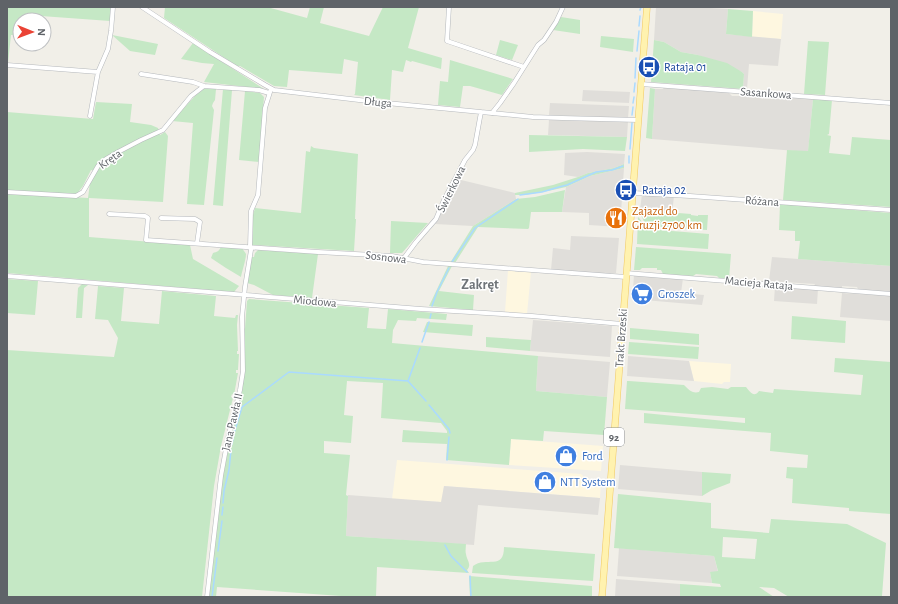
<svg xmlns="http://www.w3.org/2000/svg" width="898" height="604" font-family="'Alegreya Sans',sans-serif">
  <rect width="100%" height="100%" fill="#f1efe8"/>
  <path fill="#fef7e0" d="M753 11 783 14 781 39 752 37Z
    M508 270 515 271V272H531L527 314 505 312Z
    M689 361 731 364 730 382H724L722 384 694 381Z
    M511 439 603 446 601 471 509 465Z
    M397 460 581 474 589 482H601L600 498 444 486 442 502 392 499Z"/>
  <path fill="#e0deda" d="M656 7H692L728 9 726 34 781 39 778 66 749 64 747 89H743L744 74 742 72 698 55 681 52 664 42 654 40Z
    M664 87 728 92 732 96H740L743 93 766 95 768 97H774L777 95 813 99 808 152 652 139 655 89H663Z
    M583 90 630 92 629 103 582 101Z
    M550 103 629 106 628 118 549 115Z
    M549 120 628 122 627 137 548 135Z
    M587 152 625 154 624 164 614 168 588 173 578 177 564 175 565 153Z
    M624 168 620 227 589 225V213L562 212 566 187 590 176Z
    M457 179 515 193 516 199 473 226 435 224Z
    M642 194 674 196 672 213 640 210Z
    M571 236 619 238 616 273H611L610 274 551 270 553 248 570 250Z
    M772 257 891 266V292L858 289 857 287 842 286V288L814 286 815 284 769 281Z
    M634 275H637L639 276 683 278 681 293 704 295 702 305 644 300V290L633 289Z
    M775 286 818 289 817 304 774 301Z
    M842 293 891 296V321L840 317Z
    M533 320 612 326 610 357 530 351Z
    M538 356 610 362 607 397 536 391Z
    M628 356 689 361 694 381 627 376Z
    M620 465 702 472V496L618 489Z
    M444 486 600 498 598 515 478 505 474 545 346 536 348 495 441 502Z
    M619 548 714 556 718 572H710L712 583 617 576Z
    M616 579 680 584V597H615Z"/>
  <path fill="#c5e8c5" fill-rule="evenodd" d="M7 7H111L110 21 41 16 40 20H20V35H11L8 63H7Z
    M165 7H267L307 18 310 7H324L320 23 369 36 383 7H419L408 48 442 58 441 69 412 61 411 62 406 60 403 72 392 70 390 100 354 95 355 94 358 62 344 59 342 74 289 70 287 87 274 86 240 66H237L164 18Z
    M728 9 753 11 752 37 726 34Z
    M561 17 580 20V34L553 30Z
    M112 35 158 44 155 55 130 51Z
    M601 36 634 39 633 52 600 47Z
    M500 40 518 45 512 60 496 55Z
    M654 40 664 42 681 52 698 55 727 63 742 72 744 74 743 89 651 82Z
    M808 41 829 42 825 95 804 94Z
    M193 43 264 89 204 82 214 64 202 63 181 59Z
    M450 60 513 79 502 95 470 86H463L460 107 438 105 440 81 448 82Z
    M205 88 216 89 215 100 213 103 212 106 214 110 204 205 187 204 193 123 172 121 195 96Z
    M650 88 655 89 652 139 646 138Z
    M223 89 232 90 223 206 213 205Z
    M245 91 260 93 264 97 259 162 239 160Z
    M813 99 832 100 829 134 827 135 831 136 829 153 850 155 852 137 891 140V207L783 200 787 150 808 151Z
    M96 102 132 104 130 122 151 125 158 128 160 135 165 132 168 136 163 202 89 198V237L190 245 193 259 239 286 234 292 7 273V193L88 198 90 183 96 171 91 170 83 186 76 195 7 190V112L93 119Z
    M529 135 627 137 625 151 583 149 529 152Z
    M311 146 314 148 358 154 355 219H356L354 251 252 245 253 215 255 208 301 213 306 151 310 152Z
    M624 164V168L590 176 566 187 548 191 525 195H515V193L553 185 578 177 588 173 614 168Z
    M565 190 562 212H531L529 228 528 229 478 227 455 263H450L473 226 516 199 535 197Z
    M780 204 891 213V266L798 259 800 241H795V231L779 230Z
    M640 210 691 214V215L698 216V215H708L707 230 646 226 642 217 640 215Z
    M638 217C643 221 641 225 647 229L709 234 708 249 637 244Z
    M391 221 428 223 402 253H390Z
    M221 247 242 248C243 250 245 252 246 254 246 260 242 271 241 277L226 268 211 258 213 253C217 252 219 251 221 247Z
    M636 247 731 254 729 279 719 278 717 276 696 274 693 276 663 274 661 270H657V268H642L640 270H634Z
    M258 250 318 254 312 298 273 295 254 285 247 283 252 257H254L255 253Z
    M448 266H452L439 291 474 295 473 310 429 306Z
    M7 279 38 281 35 315 7 313Z
    M82 284 88 285 84 288 82 318H76L78 288Z
    M98 286 124 288 121 321 159 324 162 291 216 296 214 316 235 318 236 315H238L237 325 238 351H237V354H239L238 369V370H236V373H238L234 395 232 394 231 397 233 398 221 446 214 486 202 597H7V350L114 357 118 338 108 320 95 319Z
    M249 299 369 308 367 328 383 329H386L388 309 447 314 446 320 417 318 416 321 398 320 393 330 392 343 538 356 536 391 607 397 604 435 544 431 543 441 511 439 509 465 446 460 447 444 402 442 403 430 447 433V431L441 423 381 418 383 383 347 381 344 415 353 416 351 443 324 441V453L350 455 346 495 348 496 346 536 466 544C466 547 465 551 466 554 467 561 472 564 467 570L469 573 377 567 376 597H355L217 587 216 597H208L217 526 221 486 232 430 242 391 245 369 244 329 245 328 247 301Z
    M792 316 846 321 845 343 791 339Z
    M427 322 473 325 472 336 423 332Z
    M630 328 699 334V345L630 339Z
    M486 337 531 340 530 351 486 347Z
    M629 342 699 347 698 359 628 354Z
    M835 358 891 362V514L849 511V508L792 503 793 479 786 478 787 467 807 468 808 455 770 451 771 433 644 423V413L745 423V418L625 409 627 381H629L684 385C688 389 692 394 699 392L701 388 712 387 728 389 731 387H746C750 392 754 398 759 391L773 393 774 389 861 395 863 375 834 372Z
    M702 472 731 474 730 483 712 490 702 496Z
    M618 494 711 503V528L769 533 771 519 847 524 886 543 882 596 891 597H789L774 588 759 587 774 597H680V584L721 587 720 584 712 583 710 572 718 571 714 556 614 548ZM723 537 757 539 755 559 722 557Z
    M504 547 595 554 593 581 472 573 473 566C486 556 504 571 504 547Z
    M469 576 592 586V597H470Z"/>
  <g fill="none" stroke-linecap="round" stroke-linejoin="round">
    <path stroke="#aadaff" stroke-width="1.5" d="M640 10 641 7
      M639 26 640 16
      M637 51 639 31
      M635 78 636 58
      M634 92 635 83
      M633 103 634 97
      M632 115 633 107
      M630 149 632 123
      M629 163V156
      M520 195 542 192 559 187 567 185 596 172 612 170 623 166
      M452 262 475 228 518 199
      M432 306 437 292 449 268
      M430 318 431 314
      M422 342 429 322
      M408 381 426 401
      M429 405 449 429 450 433
      M232 444 234 433 242 407 289 372 408 381 420 348
      M447 460 449 437
      M223 503 224 491 229 470 231 450
      M222 515 223 507
      M445 545 451 556 467 572
      M218 551 222 521
      M470 576 471 597
      M212 597 217 558"/>
    <g stroke="#b5b8bc" stroke-width="5">
      <path id="street" d="M142 7 210 52 265 85 274 90 376 102 533 117 562 118 638 120
        M449 7 447 41 524 67
        M7 65 98 72
        M141 74 193 82 204 86
        M641 84 891 103
        M492 113 500 103 514 83 538 45 544 40 556 22 563 7
        M90 116 98 72 108 49 111 31 113 7
        M7 192 76 196 83 192 98 166 106 159 118 152 141 140 163 130 191 96 204 86 259 90 269 93
        M633 193 690 196 891 210
        M109 214 145 216 148 218 146 240 318 252 392 256 423 262 626 277
        M161 218 195 219 200 222 197 243
        M404 258 416 242 436 219 444 200 465 160 473 150 475 145 481 112
        M626 273 891 294
        M7 276 421 309 532 316 622 324
        M207 597 221 476 228 438 240 390 243 371 242 317 245 287 251 250 250 247 251 211 258 195 265 108 271 89"/>
    </g>
    <g stroke="#f2c960" stroke-width="7">
      <path id="primary" d="M602 597 611 477 647 7"/>
    </g>
    <use href="#street" stroke="#fff" stroke-width="4"/>
    <use href="#primary" stroke="#fff2af" stroke-width="6"/>
  </g>
  <defs>
    <g id="bus-disc" transform="scale(1.15)"><circle r="9.5" fill="#1a4fb4" stroke="#fff"/><path d="M-5-6H5V4H4V6H2V4H-2V6H-4V4H-5ZM-3.5-4V0h7V-4ZM-3.5 1.2v1.5H-2V1.2ZM2 1.2v1.5H3.5V1.2Z" fill="#fff"/></g>
    <g id="restaurant-disc" transform="scale(1.15)"><circle r="9.5" fill="#e8710a" stroke="#fff"/><path d="M-5-6h1v4h1v-4h1v4h1v-4h1v5L-1.5 .5V6h-2V.5L-5-1ZM5-6V6H3V1.5H1.5Q1.5-4 5-6Z" fill="#fff"/></g>
    <g id="supermarket-disc" transform="scale(1.15)"><circle r="9.5" fill="#3f7fe0" stroke="#fff"/><path d="M-6-5.5h2.5l.6 2H6L4.5 2H-2.5L-4.4-4H-6ZM-1.5 3.2a1.3 1.3 0 1 0 .1 0ZM3 3.2a1.3 1.3 0 1 0 .1 0Z" fill="#fff"/></g>
    <g id="shop-disc" transform="scale(1.15)"><circle r="9.5" fill="#3f7fe0" stroke="#fff"/><path d="M-5-2.5h2.3a2.7 3.5 0 0 1 5.4 0H5L5.5 6h-11ZM-1.5-2.5h3a1.5 2.3 0 0 0-3 0Z" fill="#fff"/></g>
  </defs>
  <g fill-rule="evenodd">
    <use href="#bus-disc" x="649" y="67"/>
    <use href="#bus-disc" x="626" y="190"/>
    <use href="#restaurant-disc" x="616" y="218"/>
    <use href="#supermarket-disc" x="642" y="294"/>
    <use href="#shop-disc" x="566" y="456"/>
    <use href="#shop-disc" x="545" y="482"/>
  </g>
  <g text-anchor="middle" stroke-width="3" stroke-linejoin="round" paint-order="stroke">
    <rect fill="#fff" stroke="#8f9295" stroke-width="1" x="604" y="428" width="20" height="18" rx="3"/>
    <g font-size="11" font-weight="bold" fill="#5f6368">
      <text x="614" y="441">92</text>
    </g>
    <g font-size="12" fill="#164399" stroke="#fff" text-anchor="start">
      <text x="664" y="71">Rataja 01</text>
      <text x="642" y="194">Rataja 02</text>
    </g>
    <g font-size="12" fill="#5f6368" stroke="#fff">
      <text transform="translate(766 93) rotate(4)" y="4">Sasankowa</text>
      <text transform="translate(378 102) rotate(6)" y="4">Długa</text>
      <text transform="translate(110 159) rotate(-35)" y="4">Kręta</text>
      <text transform="translate(451 189) rotate(-64)" y="4">Świerkowa</text>
      <text transform="translate(762 201) rotate(4)" y="4">Różana</text>
      <text transform="translate(386 257) rotate(7)" y="4">Sosnowa</text>
      <text transform="translate(759 283) rotate(5)" y="4">Macieja Rataja</text>
      <text transform="translate(315 301) rotate(5)" y="4">Miodowa</text>
      <text transform="translate(621 338) rotate(-86)" y="4">Trakt Brzeski</text>
      <text transform="translate(232 422) rotate(-77)" y="4">Jana Pawła II</text>
    </g>
    <g font-size="12" fill="#c56008" stroke="#fff" text-anchor="start">
      <text x="632" y="215">Zajazd do<tspan x="632" dy="14">Gruzji 2700 km</tspan></text>
    </g>
    <g font-size="12" fill="#366cbe" stroke="#fff" text-anchor="start">
      <text x="658" y="298">Groszek</text>
      <text x="582" y="460">Ford</text>
      <text x="560" y="486">NTT System</text>
    </g>
    <g font-size="14" font-weight="bold" fill="#70757a" stroke="#fff">
      <text x="480" y="289">Zakręt</text>
    </g>
  </g>
  <rect width="898" height="604" fill="none" stroke="#5f6368" stroke-width="16"/>
  <g transform="translate(32 32) rotate(91)"><circle r="19" fill="#ffffff" stroke="#bfc1c3"/>
  <path d="M0-3L7 15L0 10L-7 15Z" fill="#ea4335"/>
  <text y="-6" font-size="11" font-weight="bold" text-anchor="middle" fill="#5f6368">N</text>
  </g>
</svg>
